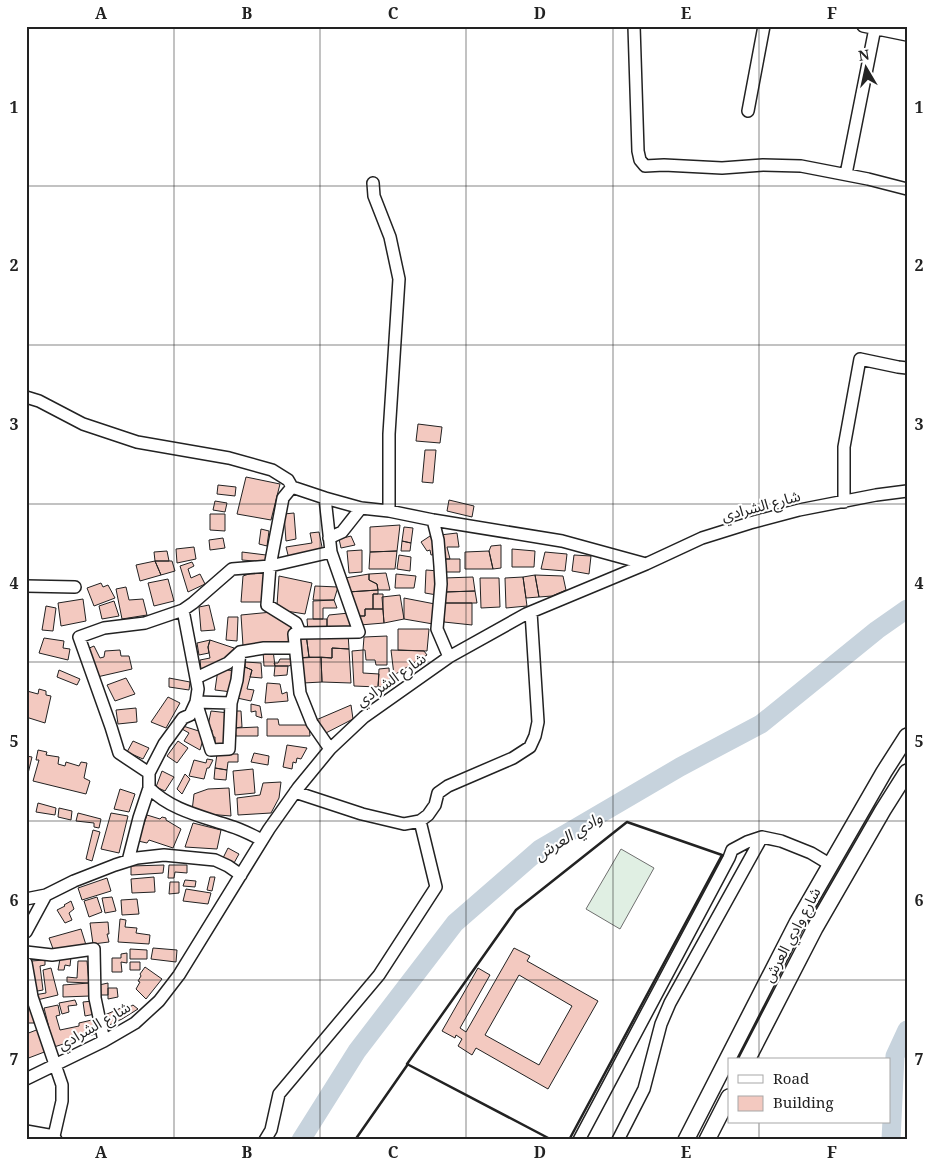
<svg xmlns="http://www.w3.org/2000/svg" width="933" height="1166" font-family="'Noto Serif','Noto Sans Arabic',serif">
  <rect width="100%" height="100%" fill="#fff"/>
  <path fill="#e0efe3" stroke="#6f6f6f" d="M621 849 654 868 620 929 586 909Z"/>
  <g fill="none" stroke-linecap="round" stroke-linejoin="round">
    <path stroke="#c7d3dd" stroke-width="19" d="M301 1140 357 1051 455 923 540 849 680 767 761 724 877 630 907 609
      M891 1140 895 1056 907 1030"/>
  </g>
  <path fill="#f3c9c0" stroke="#222" fill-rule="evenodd" d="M418 424 442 427 440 443 416 441Z
    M425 450H436L433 483 422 482Z
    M246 477 280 484 271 520 237 514Z
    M218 485 236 487 235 496 217 494Z
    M449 500 474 506 472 517 447 511Z
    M215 501 227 503 225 512 213 510Z
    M294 513 296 539 286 541 284 514Z
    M210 514H225V531L210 530Z
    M400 525 397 551 370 552V527Z
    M404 527 413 528 411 543 402 541Z
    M261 529 269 531 267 546 259 544Z
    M319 532 323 552 289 559 286 547 312 543 310 533Z
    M457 533 459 547H447L450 559H444L440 535Z
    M351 536 355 545 341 548 339 539Z
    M430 536 435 544 437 554 431 555 430 550 427 551 421 542Z
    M223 538 225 548 210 550 209 540Z
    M402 541 411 543 410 551H401Z
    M501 545V568L493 569 489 551 491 546Z
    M194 547 196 559 177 563 176 549Z
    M512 549 535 551 534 567H512Z
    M362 550V572L349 573 347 551Z
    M167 551 169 561H155L154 552Z
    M397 551 395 569H369L370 552Z
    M489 551 493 569H465V552Z
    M242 552 266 555V562L242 560Z
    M545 552 567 554 565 571 541 569Z
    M399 555 411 557 410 571 397 569Z
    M574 555 591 556 589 574 572 571Z
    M444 559H460V572H445Z
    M155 561 161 575 140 581 136 565Z
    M155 561H172L175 571 161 575Z
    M192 562 194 566 188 569 191 578 200 574 205 584 188 592 180 566Z
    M426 570 439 571 437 595 425 593Z
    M265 571 262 602H241L243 576 252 573Z
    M386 573 390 590H378L377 584 369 580V574Z
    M369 574V580L377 584 378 590 348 592 345 578Z
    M396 574 416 576 414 588H395Z
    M535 575 539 597 526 598 523 577Z
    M535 575 563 576 566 590 552 596 539 597Z
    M279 576 312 583 305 614 286 611 277 605Z
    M473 577 475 591 445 592 444 578Z
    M523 577 527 606 506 608 505 578Z
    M480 578H499L500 607 481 608Z
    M168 579 174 601 154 606 148 583Z
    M101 583 103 587 108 585 115 598 94 606 87 588Z
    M315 586 338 587 334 600H313Z
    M126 587 129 600 143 599 147 615 122 619 116 589Z
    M378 590V594H373V609H365V616H359L348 592Z
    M475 591 477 603H445V592Z
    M373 594H383V609H373Z
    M400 595 404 619 384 623 382 597Z
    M404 598 435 604 433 624 404 619Z
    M83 599 86 621 61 626 58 603Z
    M334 600 337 608H323V619H313V601Z
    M114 601 119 616 102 619 99 606Z
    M445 603H472V625L444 622Z
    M209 605 215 630 201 631 199 607Z
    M46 606 56 608 53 631 42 630Z
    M365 609H383L384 623 360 625 359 616H365Z
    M272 612 290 623 292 642 243 646 241 615Z
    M349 613 352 630 327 631V619L329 615Z
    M228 617H238L237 641 226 640Z
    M307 619H327V631L308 632Z
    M398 629H429L427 651 398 650Z
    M348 633 349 649 332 648V658L309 657 306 634Z
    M306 634 309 657 300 658 298 635Z
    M387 636V665H376L375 660H366L365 650H363L364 637Z
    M44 638 64 641 63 648 70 649 68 660 39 653Z
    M210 640 234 648 233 656 201 670 200 660 210 658 208 647Z
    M210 640 208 647 209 653 199 655 197 643Z
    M94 646 100 658 104 657 105 651 120 650 121 656H129L132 669 97 677 87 649Z
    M332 648 349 649 351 683 322 682 321 657 332 658Z
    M273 650 275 666H264L263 651Z
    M363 650V673L379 674 378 687 354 686 352 651Z
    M391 650 424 651 427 655 394 675Z
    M321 657 322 682 303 683 300 658Z
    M280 659H293V665L288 666H275L274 663H278Z
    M245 662 261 663 262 678 250 677 252 670 245 667Z
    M275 666H288L287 675 274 676Z
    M245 667 252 670 247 689 254 690 251 701 237 698Z
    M389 668 390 686 378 687 379 669Z
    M218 669 236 671 232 692 215 690Z
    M59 670 80 679 77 685 57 677Z
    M126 678 135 694 115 701 107 685Z
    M169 678 190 682 189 690 169 687Z
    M26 683 28 684 27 691 38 694 39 689 46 691V695L51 696 45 723 26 717Z
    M267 683 280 684 282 694 287 692 288 701 265 703Z
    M168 697 180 703 166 728 151 722Z
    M251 704 260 706 262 718 256 716V711L251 712Z
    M351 705 353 719 322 735 316 720Z
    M136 708 137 722 118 724 116 710Z
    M211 711 229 713 224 747 215 746V737H211L212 730 208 726Z
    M235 711H241L242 727 235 728Z
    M267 719H278L279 725H309L310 736H267Z
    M183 726 205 733 200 750 184 741 189 733 182 729Z
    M258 727V736H236L235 728Z
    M133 741 149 748 143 759 127 752Z
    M178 741 188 748 177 763 167 756Z
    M287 745 307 748 301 759 297 758 296 763 293 762 292 769 283 767Z
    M38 750 47 752 46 755 59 757 58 764 65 766 66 762 79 766 81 762 87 763 84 778 90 781 86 794 33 781 39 760H36Z
    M254 753 269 756 268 765 251 762Z
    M217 754H238V762H228L227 770 215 768Z
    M26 756 32 757 26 782Z
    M207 759 213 760 209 768H207L204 779 189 776 194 760 206 763Z
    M215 768 227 770 226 780 214 779Z
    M253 769 255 793 235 795 233 771Z
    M162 771 174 777 165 791 156 787Z
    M185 774 190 779 182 794 177 789Z
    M281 782 279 798 271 813 238 815 237 798 260 795 263 783Z
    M229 788 231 816 207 814 192 811 194 794 208 789Z
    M120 789 135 794 129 812 114 809Z
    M38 803 56 808 55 815 36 812Z
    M59 808 72 811 71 820 58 817Z
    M78 813 101 819 99 828 94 827V823L76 821Z
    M111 813 128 816 119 853 101 849Z
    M147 815 160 819 162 817 166 818V820L181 829 173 848 149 840 147 843 138 841Z
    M193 823 221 830 217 849 185 847Z
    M93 830 100 832 92 861 86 859Z
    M228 848 239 854 234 863 223 858Z
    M164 865 163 873 131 875V866Z
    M169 865H187V873L175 872 174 878H168Z
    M154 877 155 892 132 893 131 879Z
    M210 877H215L212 891 207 890Z
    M107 878 111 891 82 900 78 888Z
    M185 880 196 881 195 887 183 886Z
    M170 882H179V893L169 894Z
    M186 889 211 893 208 904 183 901Z
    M97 897 102 912 89 917 84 901Z
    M112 897 116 911 105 913 102 898Z
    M137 899 139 914 122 915 121 900Z
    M71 901 74 909 69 913 72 920 65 923 57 910 65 906 64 905Z
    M120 919 126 920 125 927 137 928 136 933 150 935 149 944 118 942Z
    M108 922 109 934H107L109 942 93 944 90 923Z
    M81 929 86 945 55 954 49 938Z
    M153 948 177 950 176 962 151 959Z
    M514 948 530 956 527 961 598 1001 548 1089 476 1048 472 1055 458 1046 462 1039 456 1035 455 1038 442 1031 478 968 490 975 460 1028 466 1032ZM519 975 572 1006 539 1065 485 1035Z
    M130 949 147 950V959H130Z
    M127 953V963L121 962 122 972H112V958H121V954Z
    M71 957 70 966 65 965 64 970H58L60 959Z
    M45 960V965L40 966 43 990 32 992 31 961Z
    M78 961H87L89 983 67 982V977L77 978Z
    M130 962H140V970H130Z
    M145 967 162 979 146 999 136 989 140 982 138 981 141 976 140 974Z
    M51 968 58 995 37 1000 34 995 46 993 43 970Z
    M89 983 90 996 63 997V985Z
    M108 983V995H100L99 985Z
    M108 988H117L118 997 108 999Z
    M75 1000 77 1005 68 1006 69 1012 62 1014 59 1003Z
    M93 1001 95 1014 85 1016 83 1002Z
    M32 1002 34 1023H26V1003Z
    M58 1005 60 1015 56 1016 60 1030 79 1026V1023L96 1019 98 1033 54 1047 44 1008Z
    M133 1005 138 1009 122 1019 103 1028 100 1017 121 1008 122 1011Z
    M39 1029 47 1051 26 1059V1034Z"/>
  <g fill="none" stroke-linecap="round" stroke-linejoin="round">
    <g stroke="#222" stroke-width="14">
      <path id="minor" d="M634 26 638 151 640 160 645 166 664 165 722 168 763 165 801 166 868 179 907 189
        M863 26 907 35
        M748 111 764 26
        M846 174 875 28
        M373 183 374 196 390 237 399 279 389 434V511
        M26 397 39 401 83 424 137 442 229 458 272 470 288 480 292 487 325 498 361 508 389 511 433 520 562 541 646 564
        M292 487 283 498 270 566 267 605 296 623 300 633
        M325 498 331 552 359 632 300 633 294 634 300 693 312 723 330 749
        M844 502V447L860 359 898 367 907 368
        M433 520 438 540 440 566 441 584 437 629 449 657
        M329 538 342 532 361 508
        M26 586 75 587
        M183 610 193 603 232 569 270 566 331 552
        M196 678 228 663 240 652 264 648H295
        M231 703 196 702 211 750 229 749 231 703 237 680 240 652
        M149 788V773L164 744 183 718 190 715 196 702 198 689 196 678 183 610 145 623 104 628 79 637 111 727 119 753 149 773
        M295 792 362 814 404 824 420 821 428 815 435 805 438 793 448 786 513 758 530 747 535 736 538 722 531 612
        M128 861 139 818 149 788C171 810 201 816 230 826 241 829 252 835 262 840
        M26 899 46 895 74 881 115 865 137 858 164 855 215 860 228 866 241 875
        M26 932 46 895
        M26 952 52 955 94 949 95 998 104 1041
        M26 963 32 997 62 1085V1101L54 1136 56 1140
        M26 1079 104 1041 135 1023 159 1001 179 975 269 829 298 788 330 749 364 717 449 657 526 614 646 564 702 538 750 523 799 510 876 495 907 491
        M26 1131 54 1136
        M265 1140 271 1130 279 1094 379 975 436 887 420 821
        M579 1140 729 858 732 850 747 842 762 837 781 841 811 853 831 865
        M618 1140 644 1089 661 1024 670 1003 762 837"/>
    </g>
    <g stroke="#222" stroke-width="18">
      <path id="major" d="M747 1060 815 928 883 810 907 772
        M686 1140 797 923 884 772 907 736
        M707 1140 729 1097"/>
    </g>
    <use href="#minor" stroke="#fff" stroke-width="11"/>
    <use href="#major" stroke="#fff" stroke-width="15"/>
    <path stroke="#222" stroke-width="2.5" d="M355 1140 408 1064
      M552 1140 407 1064 516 910 627 822 722 855 569 1140"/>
  </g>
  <path fill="none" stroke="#222" stroke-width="1" stroke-opacity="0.55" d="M174 26V1140M320 26V1140M466 26V1140M613 26V1140M759 26V1060M26 186H907M26 345H907M26 504H907M26 662H907M26 821H907M26 980H907M759 1122V1140"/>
  <g text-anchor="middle" stroke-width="4" stroke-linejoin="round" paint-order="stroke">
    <g font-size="15" fill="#222" stroke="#fff">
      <text transform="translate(761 506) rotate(-15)" y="5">شارع الشرادي</text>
      <text transform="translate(391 680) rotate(-35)" y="5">شارع الشرادي</text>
      <text transform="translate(792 935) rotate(-62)" y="5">شارع وادي العرش</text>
      <text transform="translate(94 1026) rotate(-30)" y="5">شارع الشرادي</text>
    </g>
    <g font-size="16" font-style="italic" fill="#222" stroke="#fff">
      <text transform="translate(568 836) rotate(-32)" y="6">وادي العرش</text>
    </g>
  </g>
  <rect width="933" height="1166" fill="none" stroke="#ffffff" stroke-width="55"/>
  <rect x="728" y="1058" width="162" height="65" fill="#ffffff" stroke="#a7a7a7"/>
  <rect x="738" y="1075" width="25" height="8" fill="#ffffff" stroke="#a7a7a7"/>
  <text x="773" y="1084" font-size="15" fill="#222222">Road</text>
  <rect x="738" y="1096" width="25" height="15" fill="#f3c9c0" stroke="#a7a7a7"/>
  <text x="773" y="1108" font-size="15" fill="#222222">Building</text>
  <g transform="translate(866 68) rotate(351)" stroke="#ffffff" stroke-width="4" paint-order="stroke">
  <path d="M0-4L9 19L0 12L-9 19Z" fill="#222222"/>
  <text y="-8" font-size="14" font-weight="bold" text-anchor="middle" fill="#222222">N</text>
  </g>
  <rect x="28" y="28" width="878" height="1110" fill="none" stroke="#222" stroke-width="2"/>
  <g font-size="16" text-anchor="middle" font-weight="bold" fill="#222">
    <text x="101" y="19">A</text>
    <text x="247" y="19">B</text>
    <text x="393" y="19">C</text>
    <text x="540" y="19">D</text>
    <text x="686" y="19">E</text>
    <text x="832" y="19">F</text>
    <text x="14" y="113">1</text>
    <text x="919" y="113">1</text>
    <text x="14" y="271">2</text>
    <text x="919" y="271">2</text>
    <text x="14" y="430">3</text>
    <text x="919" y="430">3</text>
    <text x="14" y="589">4</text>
    <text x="919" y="589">4</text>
    <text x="14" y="747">5</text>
    <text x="919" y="747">5</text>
    <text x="14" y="906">6</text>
    <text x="919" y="906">6</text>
    <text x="14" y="1065">7</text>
    <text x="919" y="1065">7</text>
    <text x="101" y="1158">A</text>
    <text x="247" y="1158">B</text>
    <text x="393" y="1158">C</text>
    <text x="540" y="1158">D</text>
    <text x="686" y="1158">E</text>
    <text x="832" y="1158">F</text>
  </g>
</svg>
